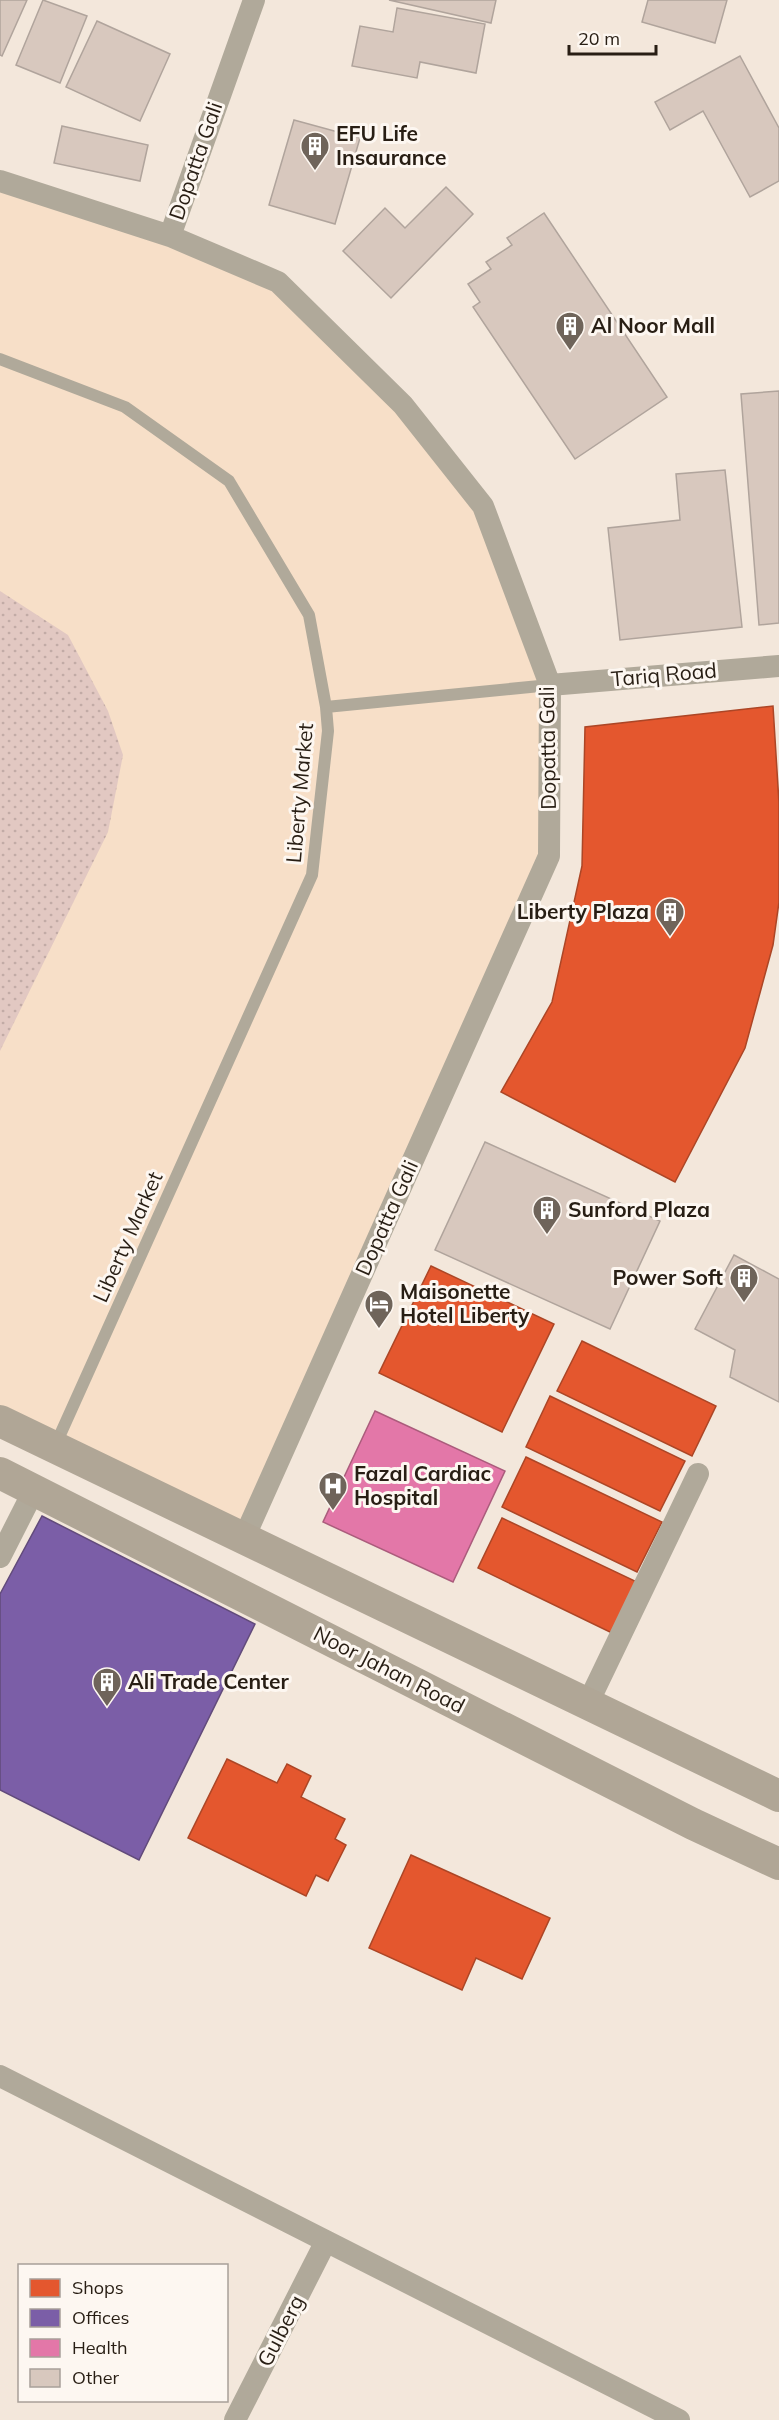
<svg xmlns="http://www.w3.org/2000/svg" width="779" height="2420" font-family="Mulish,sans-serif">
  <defs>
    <pattern id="grass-dots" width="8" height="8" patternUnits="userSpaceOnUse" patternTransform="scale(1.5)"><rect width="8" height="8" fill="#e2c8c2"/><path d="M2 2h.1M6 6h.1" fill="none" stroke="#c2aba6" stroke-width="1.8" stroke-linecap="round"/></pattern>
  </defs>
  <rect width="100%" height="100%" fill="#f3e7db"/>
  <path fill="#f7dfc8" d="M0 183 278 282 483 506 550 685 549 856 244 1530 0 1413Z"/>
  <path fill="url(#grass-dots)" d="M0 591 68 635 108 711 123 755 108 832 0 1051Z"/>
  <path fill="#e4572e" stroke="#ac4626" stroke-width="1.5" d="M773 706 779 803V902L773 945 745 1048 675 1182 501 1092 552 1002 582 866 585 727Z
    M431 1266 554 1324 502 1432 379 1373Z
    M582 1341 716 1406 692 1456 557 1391Z
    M550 1396 685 1461 660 1511 526 1447Z
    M526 1457 662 1522 637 1572 502 1507Z
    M502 1518 637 1582 612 1633 478 1568Z
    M227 1759 277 1783 287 1764 311 1776 301 1797 345 1819 335 1839 346 1845 328 1881 316 1875 306 1896 188 1838Z
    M411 1855 550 1918 522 1979 476 1958 462 1990 369 1948Z"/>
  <path fill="#7b5ea7" stroke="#624b7b" stroke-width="1.5" d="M42 1516 255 1624 139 1860 0 1790V1594Z"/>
  <path fill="#e377a8" stroke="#ab5c7c" stroke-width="1.5" d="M375 1411 505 1471 453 1582 323 1522Z"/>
  <path fill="#d8c8be" stroke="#b0a49c" stroke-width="1.5" d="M0 0H27L2 56 0 55Z
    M43 0 87 16 60 83 16 65Z
    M389 0H496L491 23Z
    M648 0H727L715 43 642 22Z
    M397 8 485 24 476 73 420 62 417 78 352 66 360 26 393 32Z
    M97 21 170 54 140 121 66 87Z
    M740 56 779 128V181L750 197 703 111 670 130 655 102Z
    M294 120 360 138 335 224 269 205Z
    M62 126 148 145 140 181 54 163Z
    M446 187 473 214 391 298 343 251 385 208 405 228Z
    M544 213 667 397 575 459 473 307 480 302 468 284 491 269 486 262 512 245 507 238Z
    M779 391V623L759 625 741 394Z
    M725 470 742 627 620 640 608 528 680 520 676 474Z
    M485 1142 660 1221 610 1329 435 1250Z
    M734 1255 779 1279V1402L730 1377 735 1350 695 1329Z"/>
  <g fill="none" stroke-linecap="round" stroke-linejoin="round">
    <path stroke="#b0a99a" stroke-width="12" d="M0 359 125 407 229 481 309 615 326 707 328 731 312 875 55 1446
      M326 707 550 685"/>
    <path stroke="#b0a99a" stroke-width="22" d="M0 181 170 236
      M550 685 779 666
      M244 1538 549 856 550 685 483 506 403 405 278 282 170 236 254 0
      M0 1557 34 1490
      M588 1703 698 1474
      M0 2076 679 2420
      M235 2420 326 2241"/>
    <path stroke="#b0a696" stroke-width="32" d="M0 1421 779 1796
      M0 1473 693 1824 779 1864"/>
  </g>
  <defs>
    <g id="building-pin" transform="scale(1.5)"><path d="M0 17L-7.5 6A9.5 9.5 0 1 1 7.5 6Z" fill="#6f645a" stroke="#fdf7f1"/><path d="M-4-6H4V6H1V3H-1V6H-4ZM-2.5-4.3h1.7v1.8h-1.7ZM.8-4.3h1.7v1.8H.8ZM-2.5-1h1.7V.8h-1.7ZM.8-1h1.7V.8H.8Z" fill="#fff"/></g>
    <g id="hotel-pin" transform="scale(1.5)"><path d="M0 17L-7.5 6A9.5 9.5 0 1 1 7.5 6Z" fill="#6f645a" stroke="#fdf7f1"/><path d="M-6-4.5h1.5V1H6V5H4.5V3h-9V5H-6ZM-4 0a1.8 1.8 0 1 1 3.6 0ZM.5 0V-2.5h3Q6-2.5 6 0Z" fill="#fff"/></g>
    <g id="hospital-pin" transform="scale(1.5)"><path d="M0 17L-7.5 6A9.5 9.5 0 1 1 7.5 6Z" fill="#6f645a" stroke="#fdf7f1"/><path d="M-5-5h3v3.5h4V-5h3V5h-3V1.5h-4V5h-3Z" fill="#fff"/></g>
  </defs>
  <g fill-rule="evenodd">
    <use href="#building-pin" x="315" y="146"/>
    <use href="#building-pin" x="570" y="326"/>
    <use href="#building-pin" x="670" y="912"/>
    <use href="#building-pin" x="547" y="1210"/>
    <use href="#building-pin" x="744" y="1278"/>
    <use href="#hotel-pin" x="379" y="1304"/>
    <use href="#hospital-pin" x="333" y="1486"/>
    <use href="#building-pin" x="107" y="1682"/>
  </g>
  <g text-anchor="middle" stroke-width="6" stroke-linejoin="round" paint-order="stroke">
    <g font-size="21" font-weight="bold" fill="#281e14" stroke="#fdf7f1" text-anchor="start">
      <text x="336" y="141">EFU Life<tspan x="336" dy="24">Insaurance</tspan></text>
      <text x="591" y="333">Al Noor Mall</text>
      <text x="649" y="919" text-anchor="end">Liberty Plaza</text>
      <text x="568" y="1217">Sunford Plaza</text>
      <text x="723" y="1285" text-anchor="end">Power Soft</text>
      <text x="400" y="1299">Maisonette<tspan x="400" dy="24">Hotel Liberty</tspan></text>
      <text x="354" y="1481">Fazal Cardiac<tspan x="354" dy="24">Hospital</tspan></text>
      <text x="128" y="1689">Ali Trade Center</text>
    </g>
    <g font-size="21" fill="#281e14" stroke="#fdf7f1">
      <text transform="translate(196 161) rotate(-71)" y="7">Dopatta Gali</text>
      <text transform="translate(664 675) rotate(-5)" y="7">Tariq Road</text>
      <text transform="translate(548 748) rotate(-91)" y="7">Dopatta Gali</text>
      <text transform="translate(300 793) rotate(-85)" y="7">Liberty Market</text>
      <text transform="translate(387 1218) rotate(-66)" y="7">Dopatta Gali</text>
      <text transform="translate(128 1237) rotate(-66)" y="7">Liberty Market</text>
      <text transform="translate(389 1670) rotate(27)" y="7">Noor Jahan Road</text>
      <text transform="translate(281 2331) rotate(-63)" y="7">Gulberg</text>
    </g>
  </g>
  <rect x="18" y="2264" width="210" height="138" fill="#fdf7f1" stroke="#a8a099" stroke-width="1.5"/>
  <rect x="30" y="2279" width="30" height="18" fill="#e4572e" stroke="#a8a099" stroke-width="1.5"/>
  <text x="72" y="2294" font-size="18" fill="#281e14">Shops</text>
  <rect x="30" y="2309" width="30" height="18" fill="#7b5ea7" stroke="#a8a099" stroke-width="1.5"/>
  <text x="72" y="2324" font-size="18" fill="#281e14">Offices</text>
  <rect x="30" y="2339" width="30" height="18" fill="#e377a8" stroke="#a8a099" stroke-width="1.5"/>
  <text x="72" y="2354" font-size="18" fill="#281e14">Health</text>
  <rect x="30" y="2369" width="30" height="18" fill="#d8c8be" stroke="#a8a099" stroke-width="1.5"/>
  <text x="72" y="2384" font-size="18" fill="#281e14">Other</text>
  <path d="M569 45v9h87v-9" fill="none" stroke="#281e14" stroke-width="3"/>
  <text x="578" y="45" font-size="18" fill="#281e14" stroke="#fdf7f1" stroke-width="4.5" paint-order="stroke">20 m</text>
</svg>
